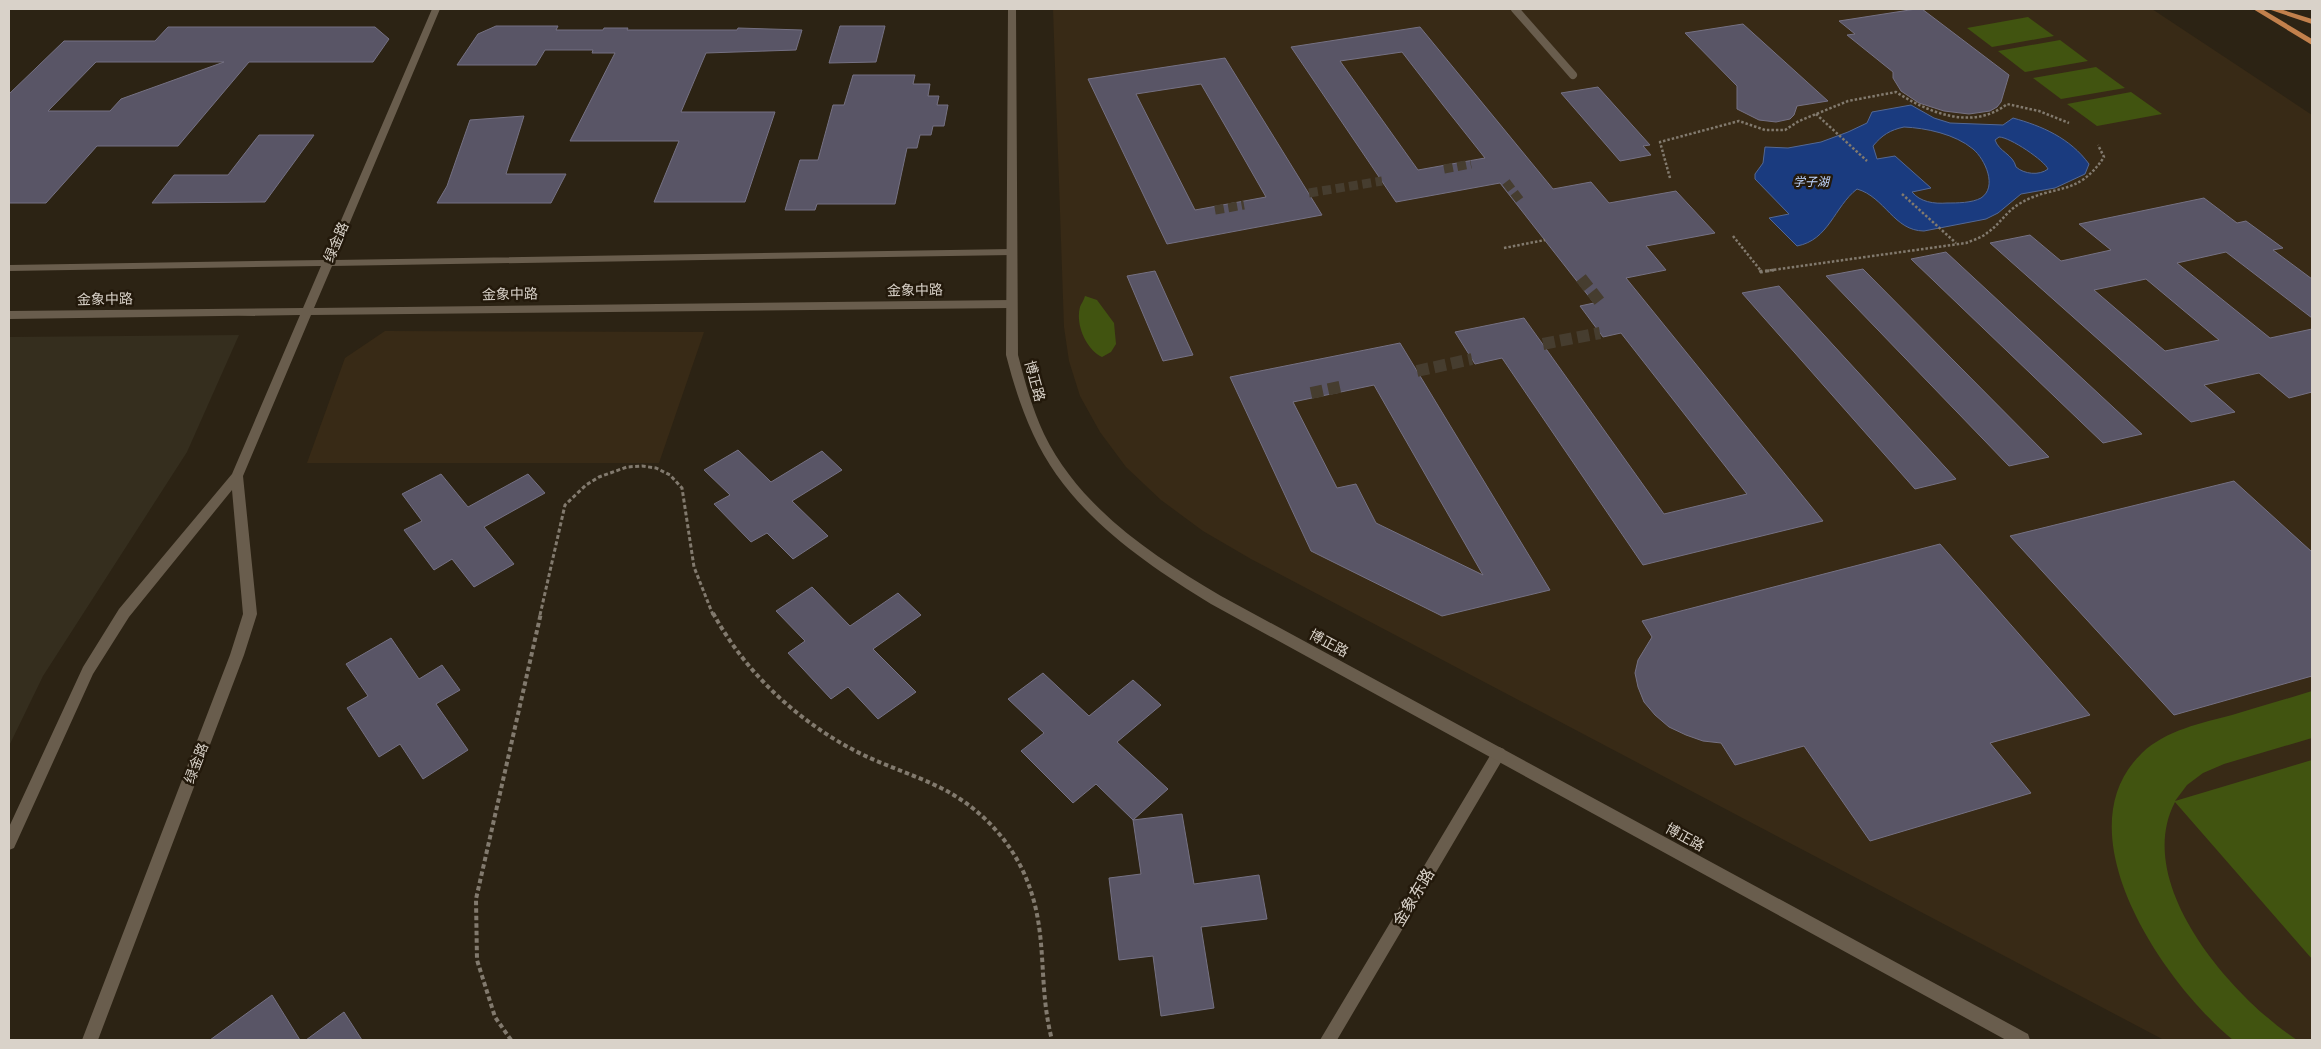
<svg xmlns="http://www.w3.org/2000/svg" width="2321" height="1049" font-family="Commissioner,'Noto Sans SC',sans-serif">
  <rect width="100%" height="100%" fill="#2c2314"/>
  <path fill="#352e1e" d="M239 335 187 452 43 676 9 746V337Z"/>
  <path fill="#382a16" d="M1053 9H2152L2312 115V1040H2164L1251 559 1203 531 1161 500 1126 467 1100 432 1080 396 1069 361 1064 327Z
    M385 331 704 332 659 463H307L345 358Z"/>
  <path fill="#415410" d="M2028 17 2054 36 1992 47 1967 28Z
    M2060 40 2088 61 2025 72 1998 51Z
    M2096 67 2125 88 2061 99 2033 78Z
    M2131 92 2162 114 2097 126 2067 104Z
    M1085 296 1097 300 1114 323 1116 344 1111 352 1102 357C1087 350 1075 325 1080 307 1081 304 1084 300 1085 296Z
    M2312 691V738L2224 764 2203 773 2187 785 2175 801 2312 760V959L2175 802C2132 884 2232 997 2297 1040H2233C2166 985 2059 833 2142 753 2166 730 2202 723 2232 715 2259 707 2286 699 2312 691Z"/>
  <path fill="#1a3b7f" stroke="#536895" fill-rule="evenodd" d="M1911 105 1934 118 1950 123 2003 125 2013 118C2042 126 2070 138 2089 164L2085 174 2055 188 2021 194 1998 213 1986 219 1924 231C1894 231 1885 197 1857 189 1834 207 1829 240 1797 246L1769 218 1789 214 1755 179V174L1763 163 1765 147 1788 148 1821 142 1848 132 1867 123 1872 112ZM1904 127C1926 128 1955 134 1973 149 1985 159 1998 187 1981 198 1972 203 1957 203 1947 203 1934 204 1920 202 1912 192L1931 188 1895 156 1877 159 1873 146C1882 135 1890 130 1904 127ZM1999 137C2010 137 2045 161 2048 169 2039 176 2024 174 2016 167 2013 154 1999 152 1995 140Z"/>
  <path fill="#595566" stroke="#757183" fill-rule="evenodd" d="M1916 9H1922L2009 75 2001 102 1997 107 1990 111 1969 114 1944 111 1919 103 1901 91 1893 78V72L1847 35 1855 34 1839 21Z
    M1743 24 1828 101 1797 106 1794 115 1790 119 1776 122 1759 120 1737 109V86L1685 33Z
    M496 26H558L556 30H603L604 28H628L627 30H737L738 28 802 30 796 50 706 53 681 112H775L745 202H654L679 141H570L615 53H592L593 50H545L536 65H457L478 34Z
    M840 26H885L876 62 829 63Z
    M168 27H375L389 39 373 62H249L178 146H97L46 203H9V94L64 41H155ZM96 62H224L121 99 110 111H48Z
    M1420 27 1553 189 1591 182 1609 203 1676 191 1715 233 1646 246 1666 270 1626 278 1823 521 1643 565 1502 358 1475 364 1455 332 1524 318 1664 514 1747 494 1621 333 1603 337 1580 306 1594 303 1500 183 1396 202 1291 47ZM1402 52 1443 105 1485 158 1418 170 1340 61Z
    M1225 58 1322 215 1167 244 1088 79ZM1201 84 1234 141 1266 197 1195 210 1136 94Z
    M853 75H915L913 84H930L928 96H939L937 105H948L944 126H933L931 135H920L917 148H907L895 204H817L815 210H785L800 160H818L833 105H844Z
    M1598 87 1650 145 1643 146 1651 155 1620 161 1561 93Z
    M524 116 506 174H566L551 203H437L447 186 470 120Z
    M259 135H314L265 202 152 203 174 175H228Z
    M2204 198 2237 223 2246 221 2283 248 2273 250 2312 279V318L2226 252 2177 263 2270 338 2312 329V392L2289 398 2259 373 2204 385 2235 412 2191 422 1990 243 2030 235 2061 261 2111 250 2079 224ZM2146 279 2219 340 2165 351 2094 290Z
    M1946 252 2142 434 2103 443 1911 259Z
    M1863 269 2049 457 2009 466 1826 276Z
    M1155 271 1193 355 1163 361 1127 276Z
    M1779 286 1956 479 1915 489 1742 293Z
    M1400 343 1417 371 1550 590 1442 616 1311 551 1230 377ZM1374 385 1429 481 1483 575 1376 523 1356 484 1337 488 1293 402Z
    M738 450 771 482 822 451 842 470 792 501 828 536 793 559 767 533 751 542 714 504 730 495 704 470Z
    M441 474 468 507 528 474 545 493 484 527 514 564 474 587 452 559 434 570 404 530 422 521 402 494Z
    M2234 481 2312 552V676L2174 715 2010 536Z
    M1940 544 2090 715 1990 743 2031 793 1870 841 1804 746 1735 765 1721 743 1703 741 1686 735 1669 727 1655 715 1644 702 1638 687 1635 673 1638 660 1652 637 1642 621Z
    M812 587 850 626 898 593 921 615 873 649 916 692 878 719 848 687 831 699 788 653 805 641 776 611Z
    M391 638 419 679 442 665 460 690 436 704 468 750 423 779 400 744 379 757 347 708 368 696 346 664Z
    M1043 673 1089 716 1133 680 1161 705 1117 742 1168 789 1133 820 1096 784 1073 803 1021 751 1044 733 1008 699Z
    M1182 814 1194 884 1259 875 1267 919 1201 927 1214 1008 1161 1016 1153 956 1119 960 1109 878 1141 874 1133 820Z
    M272 995 300 1040H210Z
    M344 1012 362 1040H306Z"/>
  <g fill="none" stroke-linecap="round" stroke-linejoin="round">
    <path stroke="#463d2f" stroke-width="9" stroke-dasharray="9 4.5" stroke-linecap="butt" d="M1444 169 1471 164
      M1506 182 1522 203
      M1309 193 1382 181
      M1215 210 1244 205"/>
    <path stroke="#463d2f" stroke-width="12" stroke-dasharray="12 5.5" stroke-linecap="butt" d="M1581 278 1600 302
      M1543 344 1600 333
      M1417 371 1472 359
      M1311 393 1344 386"/>
    <path stroke="#827a6e" stroke-width="2.5" stroke-dasharray="2.5 2" stroke-linecap="butt" d="M1816 114 1867 161
      M1670 178 1660 142 1739 121 1765 130H1785L1799 121 1848 101 1896 92C1929 113 1973 131 2007 104L2039 111 2069 123
      M1902 194 1956 243
      M1733 236 1761 271
      M1504 248 1545 240
      M1765 271 1966 243C1973 240 1981 238 1987 233 1999 225 2006 212 2019 204 2054 183 2077 198 2104 157L2098 145"/>
    <path stroke="#827a6e" stroke-width="3" stroke-dasharray="4 2.5" stroke-linecap="butt" d="M1760 270 1761 272 1774 270
      M540 615 565 505 586 485 599 477 627 467 642 466 656 468 670 475 682 488 694 567 713 615"/>
    <path stroke="#827a6e" stroke-width="4" stroke-dasharray="4.5 3" stroke-linecap="butt" d="M713 613C744 670 792 716 848 747 878 764 911 773 941 788 975 805 1004 833 1021 867 1051 927 1036 979 1052 1040
      M511 1040 495 1017 477 960 476 899 541 613"/>
    <path stroke="#695d4d" stroke-width="8" d="M1515 9 1573 75"/>
    <path fill="#695d4d" fill-rule="evenodd" d="M432 9H440L334 260 1012 249 1017 252 1012 255 332 266 314 308 1012 300 1017 304 1012 308 311 315 243 476 257 614 244 655 98 1040H82L230 655 243 614 232 490 129 617 93 674 14 848 9 850V827L83 667 119 609 232 474 300 315 9 319V311L303 308 321 266 9 271V265L324 260Z
      M1499 747 1504 749 1506 753 1504 757 1337 1040H1320L1494 749Z"/>
    <path fill="#695d4d" fill-rule="evenodd" d="M1008 9H1016L1018 355C1025 382 1032 408 1044 434 1080 508 1153 556 1221 596L2028 1034 2030 1040H2006L1211 604C1141 561 1068 511 1033 434 1021 408 1013 382 1006 355Z"/>
    <path fill="#c2804c" fill-rule="evenodd" d="M2253 9H2262L2312 39V45Z
      M2268 9H2280L2312 19V24Z"/>
  </g>
  <g text-anchor="middle" stroke-width="5" stroke-linejoin="round" paint-order="stroke">
    <g font-size="12" font-style="italic" fill="#c1d7ff" stroke="#23190b">
      <text x="1811" y="186">学子湖</text>
    </g>
    <g font-size="14" fill="#d9d2c9" stroke="#23190b">
      <text transform="translate(336 242) rotate(-67)" y="5">绿金路</text>
      <text transform="translate(915 290) rotate(-1)" y="5">金象中路</text>
      <text transform="translate(510 294) rotate(-1)" y="5">金象中路</text>
      <text transform="translate(105 299) rotate(-1)" y="5">金象中路</text>
      <text transform="translate(1035 381) rotate(75)" y="5">博正路</text>
      <text transform="translate(1329 643) rotate(28)" y="5">博正路</text>
      <text transform="translate(196 763) rotate(-69)" y="5">绿金路</text>
      <text transform="translate(1685 837) rotate(29)" y="5">博正路</text>
    </g>
    <g font-size="16" fill="#d9d2c9" stroke="#23190b">
      <text transform="translate(1413 897) rotate(-59)" y="6">金象东路</text>
    </g>
  </g>
  <rect width="2321" height="1049" fill="none" stroke="#d9d2c9" stroke-width="20"/>
</svg>
